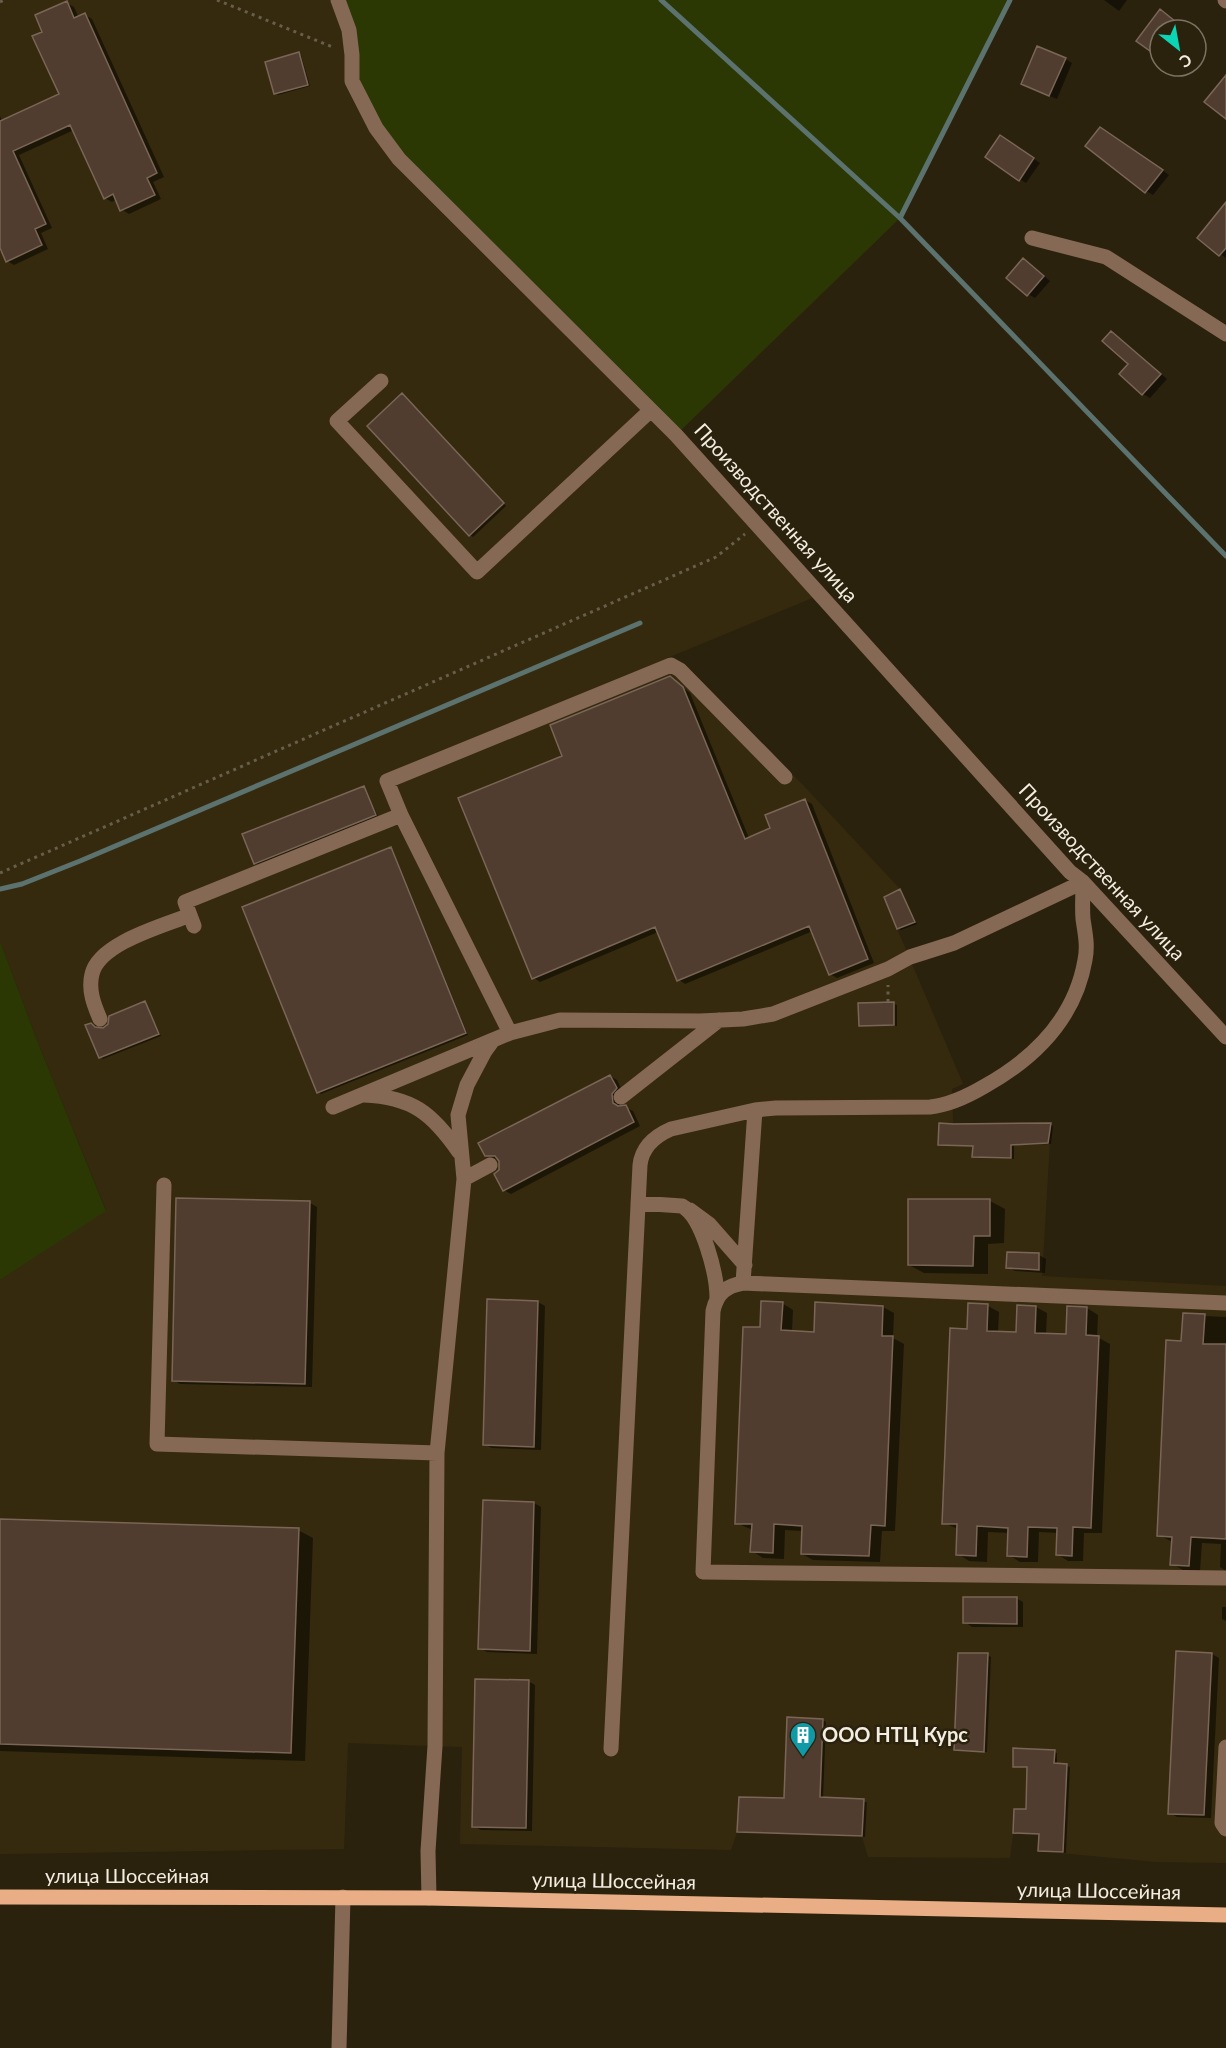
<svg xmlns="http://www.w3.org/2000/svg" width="1226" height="2048" font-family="Lato,sans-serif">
  <rect width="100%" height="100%" fill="#2b220e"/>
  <path fill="#362a0e" d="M0 0H338L352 55 822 594 667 658H675L803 785 900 889 884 898 963 1084 952 1089 953 1123H1051L1042 1276 1226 1286V1863L1157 1862 1038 1851 1039 1835 1013 1834 1010 1858 868 1857 862 1836 737 1832 731 1850 460 1844 462 1747 348 1743 344 1849 0 1854V1280L106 1210 36 1038 0 941Z"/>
  <path fill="#2b3804" d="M338 0H1010L900 218 676 435 399 159 369 116Z
    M0 941 36 1038 106 1211 0 1280Z"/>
  <path fill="#0007" d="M1104 0H1127L1119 11Z
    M67 3 74 7 79 18 85 15 92 19 164 177 153 182 161 199 129 214 121 209 117 199 112 202 105 198 74 130 19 155 52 228 41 233 48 249 14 265 7 261 3 251 0 252V116L2 121 61 95 44 32Z
    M298 54 301 55 310 86 278 95 275 93Z
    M1065 59 1072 63 1057 99 1030 88Z
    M1007 141 1040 163 1026 183 1020 179Z
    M1140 154 1169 175 1153 195 1146 191Z
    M1226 204V258L1199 238Z
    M1030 264 1050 281 1035 298 1028 294Z
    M1118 337 1167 379 1150 398 1143 394Z
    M406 397 506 506 473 537 470 535Z
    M670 677 690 693 749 838 772 829 805 800 812 804 874 963 837 978 830 974 813 931 685 984 678 979 658 932 540 982 533 977 564 756Z
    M364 787 378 816 258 864 255 863Z
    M390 848 393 850 468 1035 321 1094 318 1092Z
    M900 891 917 924 901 930 898 928Z
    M145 1003 161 1036 103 1059 100 1057 104 1030Z
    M894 1004 897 1005V1026L860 1025Z
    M610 1076 617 1080 623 1093 618 1098 620 1107H625L633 1111 640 1126 511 1194 504 1190 500 1160 486 1155Z
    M1050 1124 1053 1126 1051 1144 1014 1145V1159L977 1158 974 1156V1146L940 1144Z
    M990 1201 1005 1209 1004 1243 988 1244V1274L924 1273 909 1265Z
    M310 1203 317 1207 312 1387 180 1384 173 1380Z
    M1009 1253 1039 1255 1046 1259 1045 1273 1015 1271 1008 1267Z
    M538 1302 545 1306 541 1450 492 1448 484 1444Z
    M782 1303 793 1310 792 1332 816 1334 883 1307 894 1313 893 1338 904 1344 895 1531H882L880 1562 813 1560 802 1554 803 1531 785 1530 784 1559 763 1558 752 1551 753 1530 736 1523 761 1329Z
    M988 1306 999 1312 998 1333H1017L1036 1307 1047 1313 1046 1335 1068 1336 1087 1308 1098 1315 1097 1337 1110 1344 1102 1533H1084L1083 1561H1068L1057 1554 1058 1533 1039 1532 1038 1562H1020L1009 1555 1010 1533 988 1532 987 1562 969 1561 958 1554V1529L944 1523 969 1331Z
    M1184 1315 1226 1317V1571L1220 1567 1221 1544 1202 1543 1200 1571 1183 1570 1172 1564 1173 1542 1158 1535Z
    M484 1502 534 1503 541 1507 537 1654 487 1652 480 1648Z
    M0 1520 298 1530 313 1538 305 1761 0 1751Z
    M1016 1598 1023 1602V1627H972L965 1622Z
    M1222 1607H1226V1621L1222 1619Z
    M1212 1654 1219 1658 1211 1818 1177 1817 1170 1813Z
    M988 1655 991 1657 987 1752 959 1751 956 1749Z
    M528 1681 535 1685 532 1831 481 1830 473 1826Z
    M823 1720 826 1722 823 1799 867 1802 865 1837 739 1831 785 1800Z
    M1054 1752 1057 1753V1764L1070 1767 1066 1853 1043 1852 1040 1851 1041 1835 1014 1833 1027 1811 1029 1768 1014 1766Z"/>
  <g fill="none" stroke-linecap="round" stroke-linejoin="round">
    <path stroke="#5b726f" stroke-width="5" d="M661 0 900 218 1010 0
      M900 218 1226 556
      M0 889 22 884 80 861 640 623"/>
  </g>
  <path fill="#503d2f" stroke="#7a6656" stroke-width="1.5" d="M67 1 74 18 85 13 157 173 147 178 155 195 120 211 113 194 104 199 70 125 13 151 46 224 35 229 42 245 6 262 0 248V121L59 94 32 36 42 32 35 15Z
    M1160 9 1186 30H1160V58L1136 41Z
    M1037 46 1066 58 1049 96 1021 84Z
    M299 52 308 85 274 94 265 62Z
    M1226 75V119L1204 102Z
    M1100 127 1163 170 1145 193 1085 146Z
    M1000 135 1034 158 1019 181 985 157Z
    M1226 202V248L1219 256 1197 238Z
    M1023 258 1044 276 1027 296 1006 278Z
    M1111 331 1161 374 1142 395 1119 374 1128 364 1102 341Z
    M402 393 504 503 469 536 367 426Z
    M670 676 683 687 745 839 770 828 765 815 805 799 868 959 829 975 809 926 677 981 655 927 532 979 458 798 562 756 550 725Z
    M364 786 376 815 254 864 242 834Z
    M391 847 466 1033 317 1093 242 907Z
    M900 889 915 922 897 929 884 897Z
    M145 1001 159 1034 99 1058 85 1025 91 1023 95 1027 103 1028 108 1024 109 1016Z
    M894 1002V1025L859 1026 858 1003Z
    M610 1075 617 1088 612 1094 613 1103 618 1106 626 1105 634 1122 503 1191 494 1174 499 1170V1161L495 1156H485L478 1143Z
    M939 1123 953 1124 1051 1123 1048 1143 1011 1145V1158L972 1157 973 1146 938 1145Z
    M176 1198 310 1201 305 1384 172 1381Z
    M908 1199H990V1236H974L973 1266 908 1265Z
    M1007 1252 1039 1253V1270L1006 1268Z
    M487 1299 538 1301 534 1447 483 1445Z
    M761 1301 783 1302 781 1330 814 1332 815 1302 883 1306 882 1336H893L885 1526 871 1525 869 1556 801 1554 802 1526 774 1524 773 1553 750 1552 752 1524H735L743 1327H760Z
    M968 1303 988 1304 987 1331 1016 1332 1017 1305 1036 1306 1035 1333 1066 1334 1067 1306 1087 1307 1086 1335 1099 1336 1091 1528 1073 1527 1072 1556 1056 1555 1057 1528 1028 1527 1027 1557 1007 1556 1008 1528 977 1526 976 1556 956 1555 957 1524H942L950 1328 967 1329Z
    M1183 1313 1205 1314 1203 1344H1226V1539L1191 1537 1189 1566 1170 1565 1172 1537 1157 1536 1166 1340 1181 1341Z
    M483 1500 534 1502 530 1651 478 1649Z
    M0 1519 299 1528 291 1753 0 1744Z
    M963 1597H1017V1624L963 1623Z
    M1176 1651 1212 1653 1204 1815 1168 1814Z
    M958 1653H988L984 1752 954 1750Z
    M475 1679 529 1680 526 1828 472 1827Z
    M787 1717 823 1719 820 1797 864 1799 862 1836 737 1832 739 1797 784 1798Z
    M1013 1748 1055 1750 1054 1763 1067 1764 1063 1852 1038 1851 1039 1834 1013 1833 1014 1809H1026L1027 1767H1013Z"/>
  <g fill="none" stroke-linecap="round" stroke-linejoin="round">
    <path stroke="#675f4d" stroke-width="3" stroke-dasharray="3 4.5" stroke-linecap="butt" d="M217 0 335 48
      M0 2 4 0
      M0 873 716 557 745 534
      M888 1002V985"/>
    <path stroke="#856955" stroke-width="15" d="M338 0 349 30 352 55V81L376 128 399 159 676 435 1070 872 1083 882 1226 1037
      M1225 0 1226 1
      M1032 238 1106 257 1226 334
      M381 381 337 421 477 572 651 410
      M194 926 185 902 401 815
      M100 1019C94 1005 88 990 92 974 99 943 163 926 190 915
      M510 1033 401 815 387 781 671 665 680 670 785 777
      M364 1095C412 1097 432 1113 459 1152
      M621 1097 719 1020
      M333 1107 493 1040
      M464 1179 490 1165
      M164 1185 157 1444 437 1453
      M638 1203 682 1206C703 1217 717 1276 717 1298
      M690 1210 709 1224 745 1265
      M743 1283 755 1110
      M1226 1303 743 1283C726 1286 717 1293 713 1311L703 1572 1226 1578
      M1226 1747 1222 1823 1226 1829
      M429 1898 428 1851 435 1746 437 1453 464 1179 458 1115 467 1085 485 1051 493 1040 510 1033 560 1020 700 1021 743 1019 773 1014 888 969 910 957 954 943 1083 882C1083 894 1082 907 1083 919 1085 933 1088 945 1085 960 1075 1018 1035 1058 985 1086 968 1096 950 1105 930 1107L776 1108 755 1110 671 1129C655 1136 642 1147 640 1165L611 1749
      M339 2048 343 1897"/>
    <path stroke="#e9ae85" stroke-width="15" d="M0 1897 429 1898 1226 1915"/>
  </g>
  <defs>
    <g id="building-pin" transform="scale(1.35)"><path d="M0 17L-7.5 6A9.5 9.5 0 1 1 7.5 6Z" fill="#0f9aa8" stroke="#2b220e"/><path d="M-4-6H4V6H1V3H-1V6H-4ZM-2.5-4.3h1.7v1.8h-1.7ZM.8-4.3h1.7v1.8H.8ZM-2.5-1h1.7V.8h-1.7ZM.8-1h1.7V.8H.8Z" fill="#fff"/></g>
  </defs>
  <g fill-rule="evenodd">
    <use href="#building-pin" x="803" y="1735"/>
  </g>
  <g text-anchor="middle" stroke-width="5" stroke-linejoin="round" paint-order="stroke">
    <g font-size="20" fill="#f4ede1" stroke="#2b220e">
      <text transform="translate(776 513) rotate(48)" y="7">Производственная улица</text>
      <text transform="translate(1102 872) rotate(47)" y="7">Производственная улица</text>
      <text x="127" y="1883">улица Шоссейная</text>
      <text transform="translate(614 1881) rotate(1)" y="7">улица Шоссейная</text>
      <text transform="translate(1099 1891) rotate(1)" y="7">улица Шоссейная</text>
    </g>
    <g font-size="20" font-weight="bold" fill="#f4ede1" stroke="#2b220e" text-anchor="start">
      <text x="822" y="1742">ООО НТЦ Курс</text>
    </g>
  </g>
  <g transform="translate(1178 48) rotate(149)"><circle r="28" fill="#2b220e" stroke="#7b7362" stroke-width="1.5"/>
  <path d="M0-4.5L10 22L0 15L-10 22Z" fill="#0bd5b5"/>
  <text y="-9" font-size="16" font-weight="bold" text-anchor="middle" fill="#f4ede1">С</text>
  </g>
</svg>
